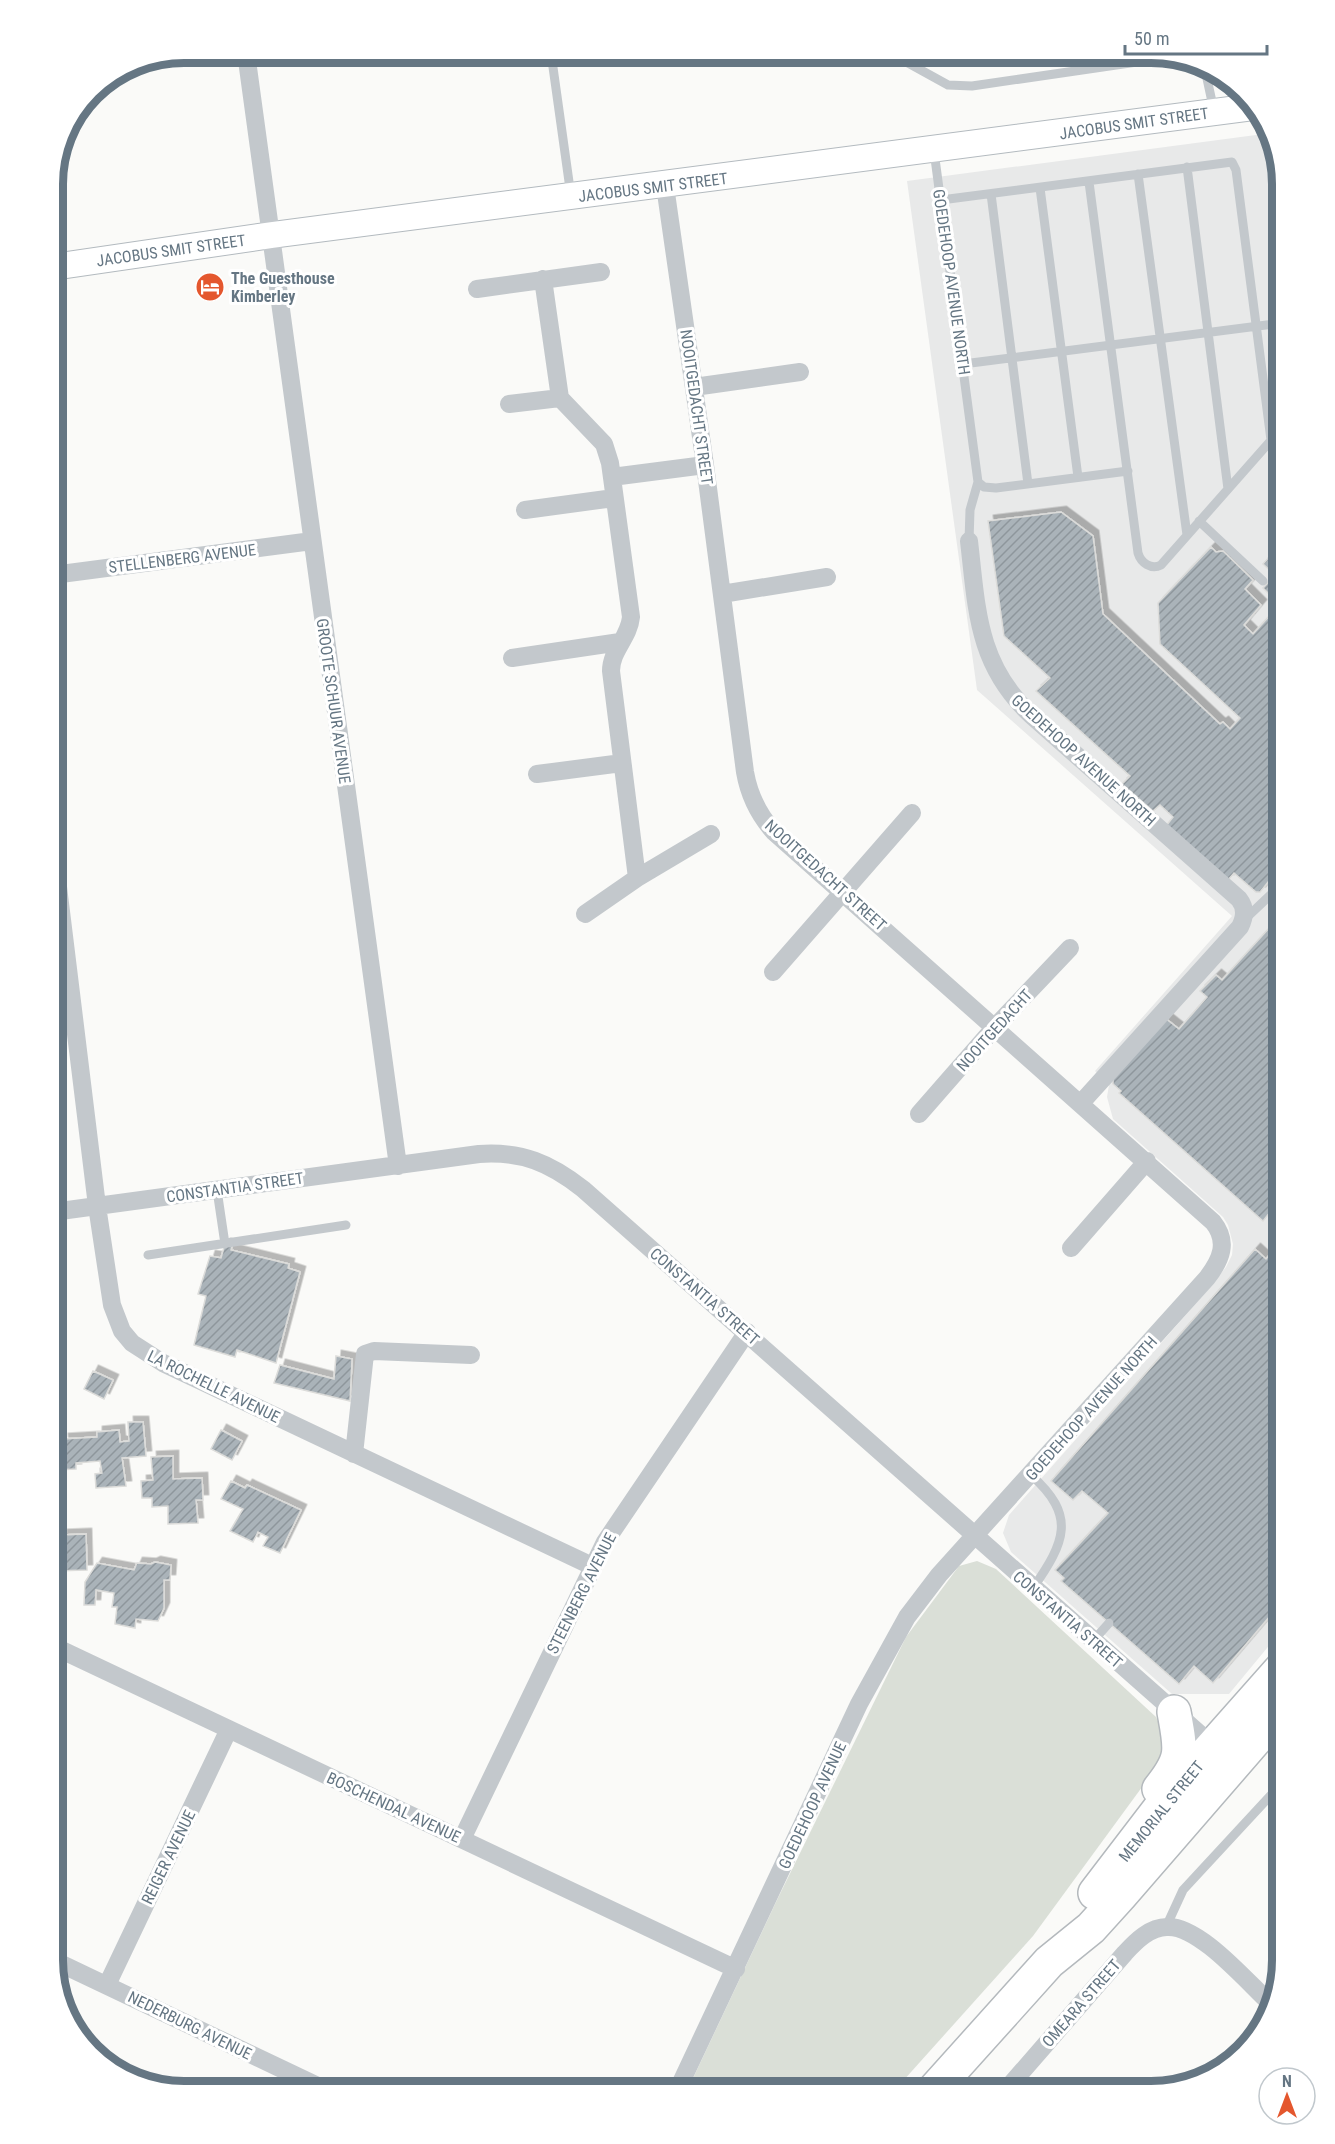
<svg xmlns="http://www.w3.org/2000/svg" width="1335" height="2144" font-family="'Roboto Condensed',sans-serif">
  <defs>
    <pattern id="building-hatch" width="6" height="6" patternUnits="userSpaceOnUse" patternTransform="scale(1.5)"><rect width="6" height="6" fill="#aab3b9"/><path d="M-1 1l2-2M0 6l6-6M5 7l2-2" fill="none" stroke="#8e969c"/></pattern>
    <filter id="shadow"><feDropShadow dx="5.5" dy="-5.5" stdDeviation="0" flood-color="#0004"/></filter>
  </defs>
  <rect width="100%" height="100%" fill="#fafaf8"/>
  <path fill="#e8e9e9" d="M1271 133 1282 184V1630L1229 1694H1172L1011 1552 1003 1533 1009 1515 1207 1291 1226 1267 1232 1255 1233 1244 1228 1225 1223 1217 1113 1119 1107 1097 1109 1085 1095 1071 1232 916 977 690 907 181Z"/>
  <path fill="#dadfd7" d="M977 1561 996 1569 1156 1717 1163 1732 1166 1746 1145 1783 1033 1936 894 2091H687L776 1902 906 1637 959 1566Z"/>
  <path fill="url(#building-hatch)" stroke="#dcdcda" stroke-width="1.5" filter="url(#shadow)" d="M1061 512 1093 536 1103 614 1220 724 1223 722 1230 729 1240 718 1160 644 1158 603 1211 547 1216 552 1223 551 1253 580 1245 589 1261 605 1244 625 1253 634 1273 612 1270 608 1277 602 1263 588 1275 575 1263 564 1270 556 1282 569V865L1260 892H1256L1234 873 1228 880 1166 826 1173 817 1160 805 1153 811 1122 784 1130 776 1036 691 1050 678 1004 636 988 521Z
    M1282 914V1197L1263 1221 1119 1093 1121 1091 1113 1084V1072L1165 1018 1179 1029 1207 997 1200 991 1216 975 1222 980Z
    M1282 1241V1602L1213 1683 1194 1666 1179 1684 1061 1581 1064 1578 1055 1570 1108 1513 1082 1491 1073 1500 1051 1481 1255 1249 1266 1259Z
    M225 1244 232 1246 231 1250 289 1264 288 1268 300 1272 276 1363 237 1350 235 1357 194 1345 206 1296 198 1294 210 1256 221 1258Z
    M336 1356 352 1359 350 1401 274 1383 280 1365 334 1379Z
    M93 1371 113 1380 104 1399 84 1389Z
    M128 1422H143L146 1456 122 1458 126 1486 96 1488 95 1474 102 1473 100 1461 76 1463V1469L55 1470 53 1451 64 1450 63 1439 97 1437V1432L119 1430 120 1442 129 1441Z
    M221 1430 242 1441 232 1460 211 1449Z
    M173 1456V1479L202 1478 203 1500H196L198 1523 168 1524V1506L152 1507V1498H142L141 1481 153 1480 151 1457Z
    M231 1481 245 1488 247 1485 301 1510 280 1553 263 1546 268 1537 258 1532 253 1542 230 1531 243 1509 221 1499Z
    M86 1534 87 1570 53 1571V1540H62V1535Z
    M155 1562 171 1565 170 1580H164V1608L158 1621 136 1619 135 1628 115 1624 117 1607H112L114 1593 96 1590 95 1605H84L85 1582 97 1563 134 1570 137 1563 151 1564Z"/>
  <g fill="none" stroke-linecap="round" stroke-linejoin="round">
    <g stroke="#b3babf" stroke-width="28">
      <path id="secondary" d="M53 267 272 235 1253 107"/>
    </g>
    <g stroke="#b4b9bd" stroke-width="36">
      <path id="highway" d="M1159 1789C1184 1758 1181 1750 1174 1712
        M1095 1893 1173 1791 1282 1668
        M933 2091 1049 1962 1091 1928 1120 1896 1282 1709"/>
    </g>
    <path stroke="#c3c8cc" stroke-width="9" d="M551 53 571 196
      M890 53 948 85 972 86 1171 57
      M1202 67 1206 74 1214 111
      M934 151 978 482 970 510 969 541
      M1187 167 1228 489
      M1138 174 1187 535
      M1089 182 1138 553C1141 563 1151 570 1161 565L1282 428
      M1040 188 1078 477
      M991 194 1028 484
      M941 200 1232 162 1236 170 1271 440
      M963 364 1282 323
      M978 482 984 487 996 488 1128 471
      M1199 521 1263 581
      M1274 532 1282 523
      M1244 920 1282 884
      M217 1190 225 1244
      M148 1255 346 1225
      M1031 1475C1077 1516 1065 1542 1033 1588
      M1093 1641 1109 1623
      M1166 1927 1183 1890 1282 1783"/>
    <path stroke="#c3c8cc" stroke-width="18" d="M246 53 398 1166
      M665 186 705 465 745 772C749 795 758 814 774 832L1213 1222C1229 1242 1221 1260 1207 1278L939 1575 907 1617 859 1704 677 2091
      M543 279 560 398 604 444 610 463 631 617C629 638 611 650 611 671L637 878
      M477 289 601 272
      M694 387 800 372
      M509 404 560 398
      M612 477 705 465
      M525 510 614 498
      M969 541C977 610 977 664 1031 715L1239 899C1246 908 1245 917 1240 927L1081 1103
      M53 575 312 541
      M722 594 827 577
      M512 658 620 642
      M537 774 622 763
      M53 846 97 1206 112 1305 122 1331 132 1343 163 1363 592 1566
      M585 914 637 878 711 834
      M773 972 912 813
      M919 1114 995 1027 1070 948
      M53 1212 479 1154C522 1151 550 1163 583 1189L1219 1751
      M1071 1248 1147 1161
      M354 1454 365 1354 374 1351 471 1355
      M53 1646 736 1969
      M462 1839 605 1542 747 1332
      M53 1960 328 2091
      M107 1985 229 1729
      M1005 2091 1125 1953C1136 1941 1150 1927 1167 1927 1199 1925 1247 1982 1270 2003"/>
    <use href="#secondary" stroke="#fff" stroke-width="26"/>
    <use href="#highway" stroke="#fff" stroke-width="33"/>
  </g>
  <defs>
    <g id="hotel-disc" transform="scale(1.5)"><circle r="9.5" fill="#e4572e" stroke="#fff"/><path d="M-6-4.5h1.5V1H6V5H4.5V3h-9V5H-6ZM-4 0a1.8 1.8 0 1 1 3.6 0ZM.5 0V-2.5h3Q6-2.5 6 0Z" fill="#fff"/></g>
  </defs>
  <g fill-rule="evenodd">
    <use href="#hotel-disc" x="210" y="287"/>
  </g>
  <g text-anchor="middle" stroke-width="6" stroke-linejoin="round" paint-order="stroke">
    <g font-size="16" fill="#657683" stroke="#fff">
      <text transform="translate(1134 123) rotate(-8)" y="6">JACOBUS SMIT STREET</text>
      <text transform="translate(653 187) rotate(-7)" y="6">JACOBUS SMIT STREET</text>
      <text transform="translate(171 250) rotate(-8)" y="6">JACOBUS SMIT STREET</text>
      <text transform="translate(952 282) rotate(82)" y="6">GOEDEHOOP AVENUE NORTH</text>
      <text transform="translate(697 407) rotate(82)" y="6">NOOITGEDACHT STREET</text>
      <text transform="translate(182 558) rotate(-7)" y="6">STELLENBERG AVENUE</text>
      <text transform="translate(334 701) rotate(82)" y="6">GROOTE SCHUUR AVENUE</text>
      <text transform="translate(1084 760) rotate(42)" y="6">GOEDEHOOP AVENUE NORTH</text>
      <text transform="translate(826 875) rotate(42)" y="6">NOOITGEDACHT STREET</text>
      <text transform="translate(994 1030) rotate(-48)" y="6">NOOITGEDACHT</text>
      <text transform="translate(235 1187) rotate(-8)" y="6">CONSTANTIA STREET</text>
      <text transform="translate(705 1296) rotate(41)" y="6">CONSTANTIA STREET</text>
      <text transform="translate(214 1386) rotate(26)" y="6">LA ROCHELLE AVENUE</text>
      <text transform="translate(1091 1408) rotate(-48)" y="6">GOEDEHOOP AVENUE NORTH</text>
      <text transform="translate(581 1593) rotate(-63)" y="6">STEENBERG AVENUE</text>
      <text transform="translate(1068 1619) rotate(41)" y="6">CONSTANTIA STREET</text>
      <text transform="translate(812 1805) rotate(-65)" y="6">GOEDEHOOP AVENUE</text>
      <text transform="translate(394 1807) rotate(25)" y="6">BOSCHENDAL AVENUE</text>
      <text transform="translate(1161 1811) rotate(-51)" y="6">MEMORIAL STREET</text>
      <text transform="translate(168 1857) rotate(-64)" y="6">REIGER AVENUE</text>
      <text transform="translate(1081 2003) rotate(-49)" y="6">OMEARA STREET</text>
      <text transform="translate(190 2025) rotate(26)" y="6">NEDERBURG AVENUE</text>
    </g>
    <g font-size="16" font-weight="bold" fill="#657683" stroke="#fff" text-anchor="start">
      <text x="231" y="284">The Guesthouse<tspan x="231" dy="18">Kimberley</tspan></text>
    </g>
  </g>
  <path d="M0 0H1335V2144H0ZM184 63H1151A121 121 0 0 1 1272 184V1960A121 121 0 0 1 1151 2081H184A121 121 0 0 1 63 1960V184A121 121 0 0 1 184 63Z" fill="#fff" fill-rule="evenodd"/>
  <path fill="none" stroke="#657683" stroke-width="8" d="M184 63H1151A121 121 0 0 1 1272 184V1960A121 121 0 0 1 1151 2081H184A121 121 0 0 1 63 1960V184A121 121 0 0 1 184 63Z"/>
  <g transform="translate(1287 2096)"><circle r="28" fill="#ffffff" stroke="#c1c8cd" stroke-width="1.5"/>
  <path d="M0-4.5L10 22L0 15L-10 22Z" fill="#e4572e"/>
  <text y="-9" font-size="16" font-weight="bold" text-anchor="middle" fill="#657683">N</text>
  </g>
  <path d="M1125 45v9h142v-9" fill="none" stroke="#657683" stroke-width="3"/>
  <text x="1134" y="45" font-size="18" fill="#657683" stroke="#ffffff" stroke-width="4.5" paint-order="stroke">50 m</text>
</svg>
